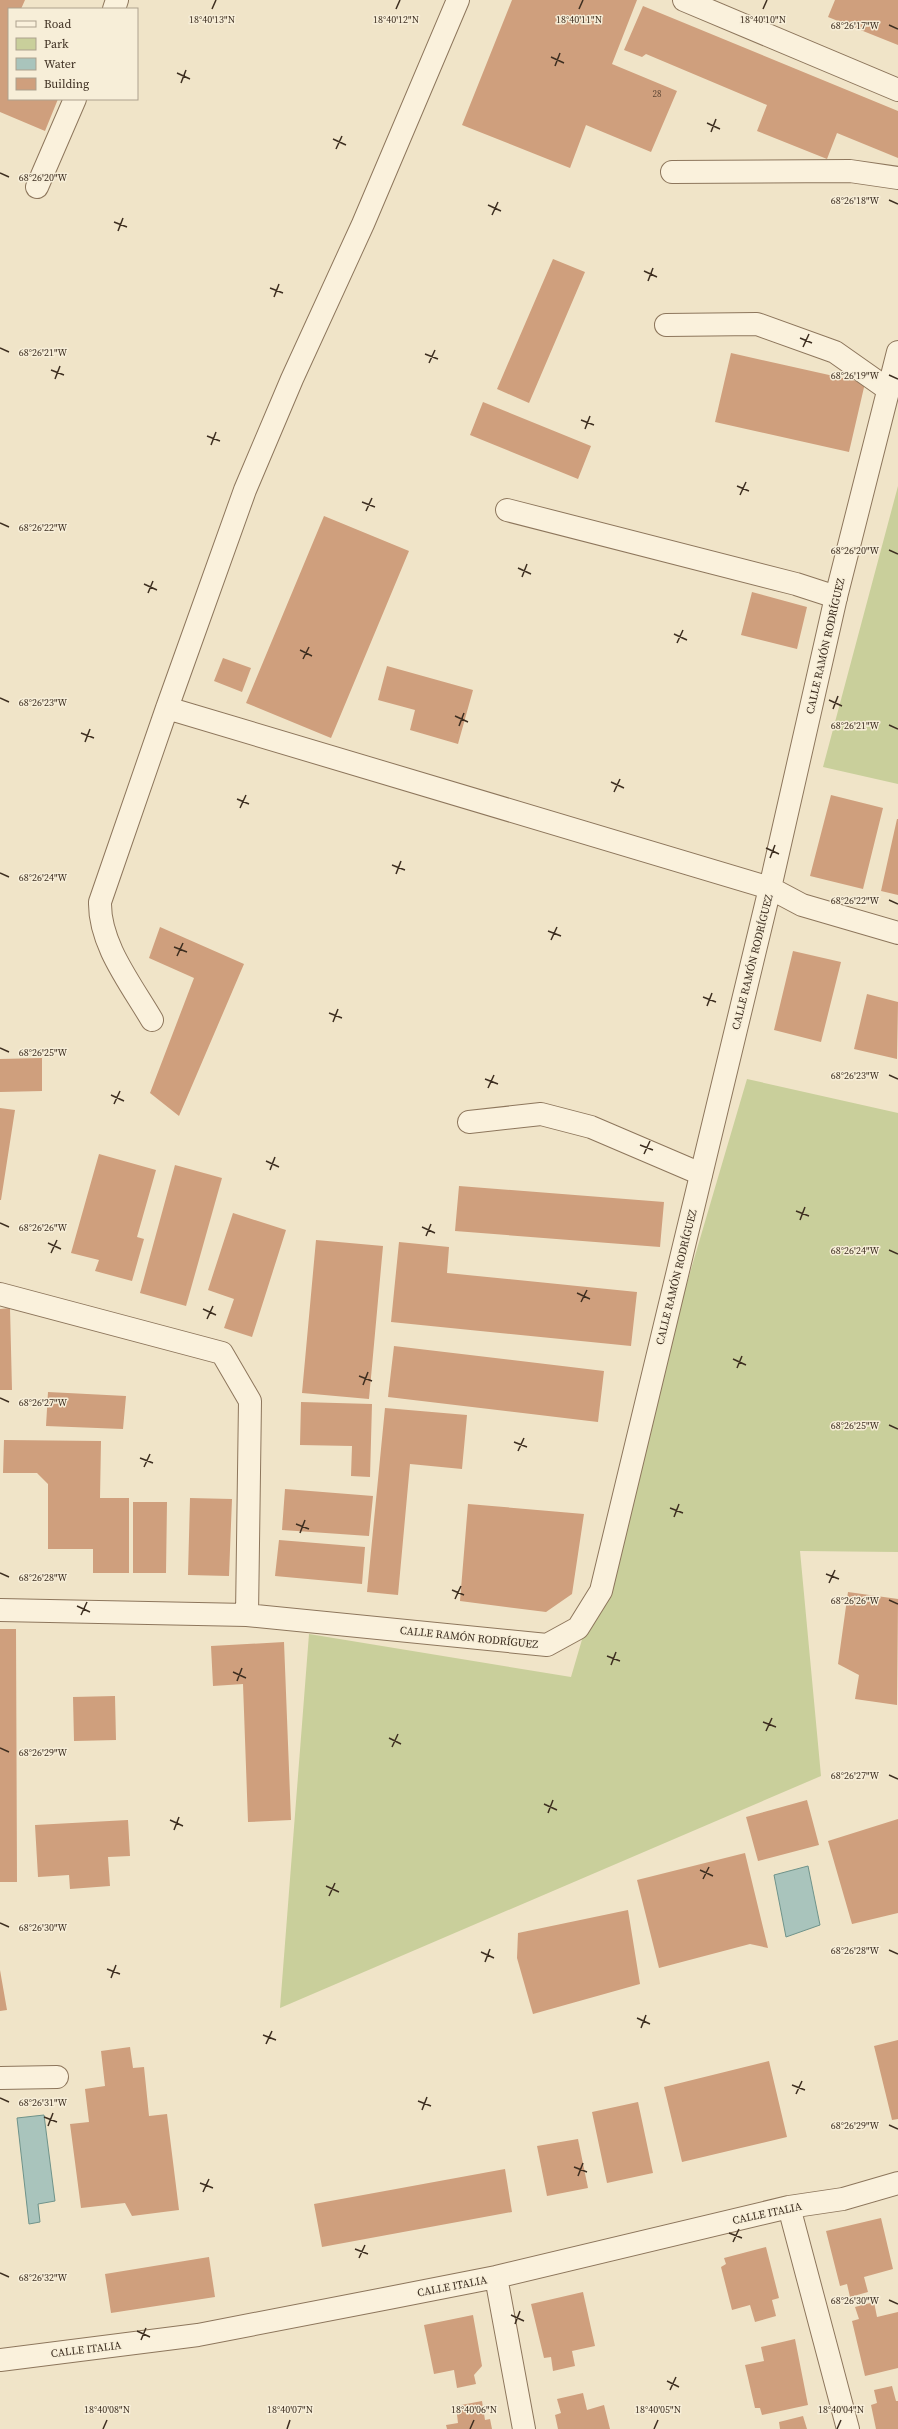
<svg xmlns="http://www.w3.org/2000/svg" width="898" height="2429" font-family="'Source Serif 4',serif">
  <rect width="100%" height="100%" fill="#f0e4c8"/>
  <path fill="#c9cf9b" d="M898 486V784L823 767Z
    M747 1079 898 1113V1552L800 1551 821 1776 280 2008 309 1634 571 1677Z"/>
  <path fill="#a9c4bc" stroke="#6f938a" d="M808 1866 820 1925 786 1937 774 1875Z
    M44 2115 55 2201 38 2204 40 2222 29 2224 17 2118Z"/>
  <path fill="#cf9f7d" d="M0 0H25L21 9H9V99H58L45 131 0 112Z
    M512 0H637L612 64 677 91 651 152 586 125 570 168 462 125Z
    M835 0H898V45L828 17Z
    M643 6 898 111V158L837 133 827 159 757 131 767 105 646 54 642 57 624 50Z
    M553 259 585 272 529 403 497 389Z
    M731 353 865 383 849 452 715 422Z
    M483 402 591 446 578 479 470 435Z
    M324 516 409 551 331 738 246 703Z
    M752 592 807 607 797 649 741 635Z
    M223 658 251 668 242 692 214 681Z
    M387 666 473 690 458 744 410 730 415 710 378 700Z
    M831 795 883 808 863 889 810 876Z
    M897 819H898V895L881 891Z
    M160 927 244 964 179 1116 150 1093 194 978 149 958Z
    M793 951 841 962 821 1042 774 1030Z
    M867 994 898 1002 897 1059 854 1049Z
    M42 1058V1091L0 1092V1059Z
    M0 1108 15 1110 1 1200H0Z
    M99 1154 156 1170 137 1237 144 1239 132 1281 95 1271 99 1260 71 1253Z
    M175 1165 222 1178 186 1306 140 1293Z
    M459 1186 664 1202 660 1247 455 1231Z
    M233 1213 286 1230 252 1337 224 1328 234 1299 208 1290Z
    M316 1240 383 1246 369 1399 302 1393Z
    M399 1242 449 1247 447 1273 637 1292 631 1346 391 1322Z
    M10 1308 12 1390H0V1309Z
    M394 1346 604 1371 598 1422 388 1397Z
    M48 1392 126 1396 123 1429 46 1426Z
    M301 1402 372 1404 370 1477 351 1476 352 1446 300 1445Z
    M385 1408 467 1415 462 1469 410 1464 398 1595 367 1592Z
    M4 1440 101 1441 100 1498H129V1573H93V1549H48V1484L37 1473H3Z
    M285 1489 373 1496 369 1536 282 1530Z
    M190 1498 232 1499 229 1576 188 1575Z
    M133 1502H167L166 1573H133Z
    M468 1504 584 1514 572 1594 546 1612 460 1601Z
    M279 1540 365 1547 362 1584 275 1576Z
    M848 1592 898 1599 897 1705 855 1699 859 1675 838 1664Z
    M0 1629H16L17 1882H0Z
    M284 1642 291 1820 248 1822 243 1684 213 1686 211 1646Z
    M115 1696 116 1740 74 1741 73 1697Z
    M807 1800 819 1845 758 1861 746 1817Z
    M898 1819V1913L852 1924 828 1841Z
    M128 1820 130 1856 108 1857 110 1886 70 1889 69 1875 38 1877 35 1825Z
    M745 1853 768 1948 750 1944 659 1968 637 1880Z
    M628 1910 640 1984 533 2014 517 1958 518 1933Z
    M0 1970 7 2010 0 2011Z
    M898 2040V2119L892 2120 874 2046Z
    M130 2047 133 2068 144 2067 149 2116 167 2114 179 2210 132 2216 125 2203 81 2208 70 2124 89 2122 85 2089 105 2086 101 2051Z
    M769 2061 787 2137 682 2162 664 2087Z
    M638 2102 653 2173 607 2183 592 2112Z
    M578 2139 588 2188 547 2196 537 2146Z
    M505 2169 512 2212 322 2247 314 2204Z
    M881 2218 893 2269 864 2277 868 2292 850 2297 847 2284 840 2286 826 2231Z
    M766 2247 779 2298 772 2300 776 2316 755 2322 750 2305 732 2310 721 2267 726 2264 724 2258Z
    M209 2257 215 2297 111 2313 105 2274Z
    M583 2292 595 2346 572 2351 575 2366 553 2371 551 2357 544 2358 531 2304Z
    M874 2302 877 2317 898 2312V2368L865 2376 852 2321 859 2319 855 2307Z
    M473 2315 482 2366 474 2375 476 2384 457 2388 454 2370 434 2374 424 2325Z
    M795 2339 808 2405 762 2415 760 2408H755L745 2365 764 2361 761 2347Z
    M892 2386 896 2401H898V2429H876L871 2405 877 2403 874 2390Z
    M583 2393 587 2410 604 2405 610 2429H558L555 2415 561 2413 557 2399Z
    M482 2401 485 2420 490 2419 492 2429H447L446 2425 458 2423 456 2406Z
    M803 2416 807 2429H780L779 2422Z"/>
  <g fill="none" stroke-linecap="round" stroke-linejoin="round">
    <g stroke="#8d765c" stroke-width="24">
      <path id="service" d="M684 0 898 90
        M114 9 117 0
        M672 172 850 171 898 178
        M37 187 75 99
        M666 325 757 324 835 352 889 390
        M507 510 796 584 836 597
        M167 708 770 888
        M152 1020C131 984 99 944 100 902L167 708 245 490 292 379 363 224 458 0
        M469 1122 541 1114 591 1127 701 1174"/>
    </g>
    <g stroke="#8d765c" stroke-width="24">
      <path id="minor" d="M770 888 802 905 898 933
        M0 1294 222 1353 250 1401 247 1615
        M0 1610 247 1615 547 1645 578 1628 601 1591 770 888 836 597 898 352
        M0 2078 57 2077
        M789 2207 848 2429
        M496 2277 524 2429
        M0 2360 198 2335 389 2298 496 2277 789 2207 843 2199 898 2183"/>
    </g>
    <use href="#service" stroke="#faf1dc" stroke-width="22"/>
    <use href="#minor" stroke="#faf1dc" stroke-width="22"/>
  </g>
  <path fill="none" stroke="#3d2e20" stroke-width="1.5" d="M212 9 216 0M396 9 400 0M579 9 583 0M763 9 767 0M889 25 898 29M551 57 564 63M555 66 560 53M177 73 190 79M181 83 186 70M707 123 720 129M711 132 716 119M333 139 346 145M336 149 342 136M0 173 9 177M889 200 898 204M488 205 501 211M492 215 498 202M114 222 127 227M118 231 123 218M644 271 657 277M648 281 653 268M270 288 283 293M274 297 279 284M800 338 812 343M803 347 809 334M0 348 9 352M425 354 438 359M429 363 435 350M51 370 64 375M889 375 898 379M55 379 60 366M581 420 594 425M585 429 590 416M207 436 220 441M211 445 216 432M737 486 749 491M740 495 746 482M362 502 375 507M366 511 372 498M0 523 9 527M889 550 898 554M518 568 531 574M522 577 527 564M144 584 157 590M148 593 153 581M674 634 687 640M677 643 683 630M300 650 312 656M303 659 309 647M0 698 9 702M829 700 842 706M833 709 838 696M455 716 468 722M889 725 898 729M459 726 464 713M81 733 94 738M85 742 90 729M611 782 624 788M614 792 620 779M237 799 249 804M240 808 246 795M766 848 779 854M770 858 775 845M392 865 405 870M0 873 9 877M396 874 401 861M889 900 898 904M548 931 561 936M551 940 557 927M174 947 187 952M177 956 183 943M703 997 716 1002M707 1006 712 993M329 1013 342 1018M333 1022 338 1009M0 1048 9 1052M889 1075 898 1079M485 1079 498 1084M488 1088 494 1075M111 1095 124 1101M114 1104 120 1091M640 1145 653 1150M644 1154 650 1141M266 1161 279 1167M270 1170 275 1157M796 1211 809 1216M800 1220 805 1207M0 1223 9 1227M422 1227 435 1233M426 1236 431 1224M48 1243 61 1249M889 1250 898 1254M51 1253 57 1240M577 1293 590 1299M581 1302 587 1290M203 1309 216 1315M207 1319 213 1306M733 1359 746 1365M737 1368 742 1356M359 1376 372 1381M363 1385 368 1372M0 1398 9 1402M889 1425 898 1429M514 1442 527 1447M518 1451 524 1438M140 1458 153 1463M144 1467 150 1454M670 1508 683 1513M674 1517 679 1504M296 1524 309 1529M300 1533 305 1520M0 1573 9 1577M826 1574 839 1579M829 1583 835 1570M452 1590 464 1595M455 1599 461 1586M889 1600 898 1604M77 1606 90 1612M81 1615 87 1602M607 1656 620 1661M611 1665 616 1652M233 1672 246 1678M237 1681 242 1668M763 1722 776 1727M766 1731 772 1718M389 1738 401 1744M392 1747 398 1734M0 1748 9 1752M889 1775 898 1779M544 1804 557 1810M548 1813 553 1800M170 1820 183 1826M174 1830 179 1817M700 1870 713 1876M703 1879 709 1867M326 1886 339 1892M329 1896 335 1883M0 1923 9 1927M889 1950 898 1954M481 1952 494 1958M485 1962 490 1949M107 1969 120 1974M111 1978 116 1965M637 2018 650 2024M641 2028 646 2015M263 2035 276 2040M266 2044 272 2031M792 2085 805 2090M796 2094 802 2081M0 2098 9 2102M418 2101 431 2106M422 2110 427 2097M44 2117 57 2122M889 2125 898 2129M48 2126 53 2113M574 2167 587 2172M578 2176 583 2163M200 2183 213 2188M203 2192 209 2179M729 2233 742 2238M733 2242 739 2229M355 2249 368 2254M359 2258 365 2245M0 2273 9 2277M889 2300 898 2304M511 2315 524 2321M515 2324 520 2311M137 2331 150 2337M141 2340 146 2328M667 2381 679 2387M670 2390 676 2377M103 2429 107 2420M287 2429 290 2420M470 2429 474 2420M654 2429 658 2420M837 2429 841 2420"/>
  <g text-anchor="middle" stroke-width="3" stroke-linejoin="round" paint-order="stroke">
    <g font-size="9" fill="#624a37">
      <text x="657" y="97">28</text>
    </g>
    <g font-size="11" fill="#3d2e20" stroke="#f7eed8">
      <text transform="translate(825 646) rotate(-77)" y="4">CALLE RAMÓN RODRÍGUEZ</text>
      <text transform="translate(752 962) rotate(-76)" y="4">CALLE RAMÓN RODRÍGUEZ</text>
      <text transform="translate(676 1277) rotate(-76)" y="4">CALLE RAMÓN RODRÍGUEZ</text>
      <text transform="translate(469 1637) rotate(6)" y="4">CALLE RAMÓN RODRÍGUEZ</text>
      <text transform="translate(767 2213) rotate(-12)" y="4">CALLE ITALIA</text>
      <text transform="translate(452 2286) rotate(-11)" y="4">CALLE ITALIA</text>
      <text transform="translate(86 2349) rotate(-7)" y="4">CALLE ITALIA</text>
    </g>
  </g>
  <g font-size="10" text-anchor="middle" fill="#3d2e20" stroke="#f7eed8" stroke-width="3" stroke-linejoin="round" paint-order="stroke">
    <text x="763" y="23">18°40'10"N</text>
    <text x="212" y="23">18°40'13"N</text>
    <text x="396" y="23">18°40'12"N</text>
    <text x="579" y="23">18°40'11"N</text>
    <text x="855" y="29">68°26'17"W</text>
    <text x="43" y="181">68°26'20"W</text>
    <text x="855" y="204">68°26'18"W</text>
    <text x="43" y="356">68°26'21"W</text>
    <text x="855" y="379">68°26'19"W</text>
    <text x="43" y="531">68°26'22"W</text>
    <text x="855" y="554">68°26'20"W</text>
    <text x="43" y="706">68°26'23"W</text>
    <text x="855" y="729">68°26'21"W</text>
    <text x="43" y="881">68°26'24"W</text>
    <text x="855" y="904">68°26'22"W</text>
    <text x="43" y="1056">68°26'25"W</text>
    <text x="855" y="1079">68°26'23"W</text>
    <text x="43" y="1231">68°26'26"W</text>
    <text x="855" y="1254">68°26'24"W</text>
    <text x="43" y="1406">68°26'27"W</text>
    <text x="855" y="1429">68°26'25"W</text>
    <text x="43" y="1581">68°26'28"W</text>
    <text x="855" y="1604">68°26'26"W</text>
    <text x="43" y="1756">68°26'29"W</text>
    <text x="855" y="1779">68°26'27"W</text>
    <text x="43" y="1931">68°26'30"W</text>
    <text x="855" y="1954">68°26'28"W</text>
    <text x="43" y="2106">68°26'31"W</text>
    <text x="855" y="2129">68°26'29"W</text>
    <text x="43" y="2281">68°26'32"W</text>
    <text x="855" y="2304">68°26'30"W</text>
    <text x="107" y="2413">18°40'08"N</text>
    <text x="290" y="2413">18°40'07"N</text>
    <text x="474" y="2413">18°40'06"N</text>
    <text x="658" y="2413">18°40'05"N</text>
    <text x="841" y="2413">18°40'04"N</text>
  </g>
  <rect x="8" y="8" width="130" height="92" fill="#f7eed8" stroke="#ada18e"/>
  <rect x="16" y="21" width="20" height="6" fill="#faf1dc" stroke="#ada18e"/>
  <text x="44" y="28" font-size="12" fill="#3d2e20">Road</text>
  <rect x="16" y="38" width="20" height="12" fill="#c9cf9b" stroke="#ada18e"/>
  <text x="44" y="48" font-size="12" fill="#3d2e20">Park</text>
  <rect x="16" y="58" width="20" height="12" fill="#a9c4bc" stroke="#ada18e"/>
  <text x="44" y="68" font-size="12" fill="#3d2e20">Water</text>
  <rect x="16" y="78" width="20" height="12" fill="#cf9f7d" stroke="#ada18e"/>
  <text x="44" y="88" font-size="12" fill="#3d2e20">Building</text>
</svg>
